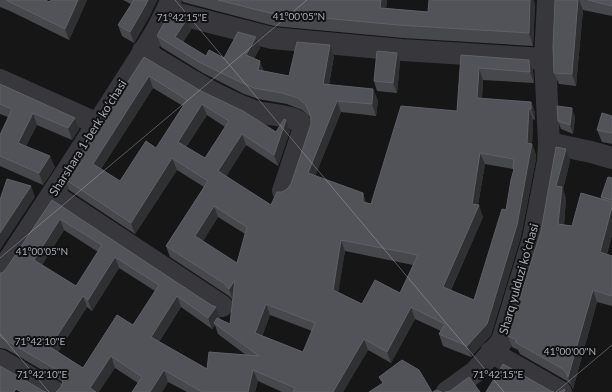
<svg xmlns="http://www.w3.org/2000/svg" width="612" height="392" font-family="Lato,sans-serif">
  <rect width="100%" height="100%" fill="#161617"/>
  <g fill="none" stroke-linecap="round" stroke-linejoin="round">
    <path stroke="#37373c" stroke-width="22" d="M167 11 272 38 402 50 545 59
      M143 51C179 73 214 96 254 111 267 116 303 113 303 131L283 191
      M0 80 98 124
      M549 143 591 152 612 158
      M52 194 222 306
      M0 273C40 213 79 153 118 92 135 64 160 30 171 0
      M491 352 561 392
      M0 360 55 392
      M447 392 475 372 502 341 533 239 548 161 549 143 545 59 548 0"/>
  </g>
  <path fill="#47484c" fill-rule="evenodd" d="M0 0H45L50 2 87 0 69 40 10 11 0 7Z
    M123 0H157L149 17 134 43 122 36 118 25 131 4Z
    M182 0H387L386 8 428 12 535 4 533 46 403 38 274 26 183 2Z
    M555 0H612V16L583 10 576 86 559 84 554 73Z
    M187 19 191 30 183 42 206 56 224 58 256 37 260 48 254 58 264 71 289 76 334 56 329 85 378 100 376 116 341 112 315 176 367 203 371 204 457 111 461 55 529 60 533 71 534 83 483 80 482 99 531 102 535 113V120L533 119 532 144 536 155V159L521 236 491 335 471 357 443 346 439 334 441 331 415 319 391 363 368 350 343 392H282L258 381 255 392H187L168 382 162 392H132L138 383 115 368 57 392 61 387 63 383 61 381 6 349 0 348V273H2L6 269 52 200 211 305 216 307 220 318 219 319 230 324 233 300 229 296 170 257 166 246 204 187 177 170 135 234 69 190 65 179 144 57 201 91 276 132 290 131 278 166 246 145 226 176 271 205 282 192 287 189 291 184 311 124 310 117 302 110 287 104 258 99 244 94 203 73 161 47 157 36ZM153 88 183 106 156 148 120 181 101 169ZM207 115 225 127 205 158 186 147ZM485 164 513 169 514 170 506 210 474 300 451 290 483 217 478 205ZM218 217 245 234 237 263 203 241ZM64 230 98 252 76 286 42 265ZM345 251 413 265 400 293 362 304 338 292ZM119 268 155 291 133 325 83 368 58 352 87 307 92 311ZM181 307 212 329 215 325 218 334 246 355 207 369 159 342ZM270 315 312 331 303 352 262 336Z
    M397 53 400 62 397 93 377 91 374 81Z
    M0 84 75 118 79 129 72 140 37 125 26 146 55 167 43 185 0 166V135L8 117 0 114Z
    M612 116V144L602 142 597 130Z
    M575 117 573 134 561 129 558 121Z
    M570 161 563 189 566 199 564 225 572 226 601 199V197L612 178V235L607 254 612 256V306L597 302 573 389 571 385 567 381 520 354 518 350 512 347 508 336Z"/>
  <path fill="#2f3032" d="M78 0H87L69 40 65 29Z
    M148 0H157L149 17 134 43 130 32Z
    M381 0H387L385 20 380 8Z
    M530 0H534L535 4 533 46 529 33Z
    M578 0H579L583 10 576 86 572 74Z
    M187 19 191 30 179 48 175 37Z
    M256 37 260 48 250 66 246 55Z
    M330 45 334 56 327 95 323 84Z
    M397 53 400 62 397 93 393 83Z
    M529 60 533 71 534 83 530 72Z
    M260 61 264 72 258 70Z
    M479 68 483 80 481 109 477 98Z
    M149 76 153 88 97 175 93 164Z
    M373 89 378 100 376 116 372 104Z
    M337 101 341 112 312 184 308 173Z
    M531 102 535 113V120L531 109Z
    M202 104 207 115 182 153 178 142Z
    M529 108 533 119 532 144 536 155V159L521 236 491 335 471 357 467 346 527 143Z
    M572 108 575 117 573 134 570 125Z
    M33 113 37 125 22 154 18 143Z
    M75 118 79 129 72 140 68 128Z
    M286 120 290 131 278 166 274 155Z
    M242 134 246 145 223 182 218 171Z
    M566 149 570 161 563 189 566 199 563 236 558 224 556 186Z
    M480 153 485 164 477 210 479 205 483 217 447 298 443 287 472 204Z
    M50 156 55 167 43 185 39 173Z
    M172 158 177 170 135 234 131 223Z
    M31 186 35 197 0 250V233Z
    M363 193 367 204 363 202Z
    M214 206 218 217 199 247 195 236Z
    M612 207V235L604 264 600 252Z
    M60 219 64 230 38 271 34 260Z
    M341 240 345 251 337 301 333 290Z
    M115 257 119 268 92 311 88 300Z
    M235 280 233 300 229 289Z
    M593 290 597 302 573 389 568 377Z
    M83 296 87 307 54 358 50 347Z
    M177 296 181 307 155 348 151 337Z
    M266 304 270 315 259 345 255 333Z
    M216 307 220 318 216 324 214 323 215 325 212 329 208 318Z
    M411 307 415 319 391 363 387 352Z
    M364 339 368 350 343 392H333Z
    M111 356 115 368 99 392H92L90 388Z
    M164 370 168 382 162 392H150Z
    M253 370 258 381 255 392H248Z"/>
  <path fill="#525358" stroke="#5f6166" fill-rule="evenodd" d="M6 0H45L50 2 51 0H78L65 29Z
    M134 0H148L145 6 130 32 118 25Z
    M218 0H381L380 8 428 12 429 0H530L529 33 398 25 270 13Z
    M555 0H578L572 74 554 73 553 47Z
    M588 0H612V6Z
    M169 14 187 19 175 37 206 56 209 50 224 58 238 32 256 37 246 55 260 61 258 70 289 76 297 42 330 45 323 84 373 89 372 104 337 101 308 173 363 193V202L371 204 401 106 457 111 461 55 529 60 530 72 479 68 477 98 531 102V109L529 108 527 143 532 144 531 148 517 225 487 324 467 346 439 334 445 324 411 307 387 352 364 339 333 392H293L295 388 253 370 248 392H202L164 370 150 392H132L142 377 111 356 90 388 96 392H56L61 387 63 381 62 375 57 370 2 338 0 337V273H2L6 269 52 200 211 305 216 307 208 318 177 296 151 337 207 369 209 352 259 356 214 323 217 318 230 324 235 280 229 289 225 284 166 246 208 181 172 158 131 223 65 179 144 57 201 91 243 111 276 132 284 119 286 120 274 155 242 134 218 171 271 205 277 192H282L287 189 291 184 311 124V117L306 105 298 98 282 93 254 88 240 82 199 62 157 36ZM149 76 187 100 156 148 146 141 120 181 93 164ZM202 104 229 121 205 158 178 142ZM480 153 514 159 513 168 514 169 511 180 506 210 502 209 474 300 443 287 479 205 472 204ZM214 206 247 227 237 263 195 236ZM60 219 102 245 76 286 34 260ZM341 240 418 255 400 293 375 280 362 304 333 290ZM115 257 159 285 133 325 117 315 83 368 50 347 83 296 88 300ZM266 304 315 323 303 352 255 333Z
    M377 51 397 53 393 83 374 81Z
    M0 84 75 118 68 128 33 113 18 143 50 156 39 173 0 156V135L12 109 0 104Z
    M557 106 572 108 570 125 558 121Z
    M602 113 612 116V133L597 130Z
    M556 147 566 149 556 186 562 187 558 224 572 226 581 193 612 202V207L600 252 612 256V296L593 290 568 377 567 374 563 369 515 342 517 340 508 336 541 231Z
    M608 177 612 178V200L601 197Z
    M7 179 31 186 0 233V200Z
    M402 360 419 370 432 392H369L383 383 379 377Z
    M503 364 551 391 554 392H486Z
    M0 366 45 392H46H21L16 389 14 392H0Z
    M469 377 480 392H445L450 391Z
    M565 389 564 392H559Z
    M436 390 442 392H433Z"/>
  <path fill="none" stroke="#a8acb7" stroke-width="1" stroke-opacity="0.45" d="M175 0 504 392M0 258 307 0M0 334 49 392M556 392 612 345"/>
  <g text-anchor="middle" stroke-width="4" stroke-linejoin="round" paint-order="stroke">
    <g font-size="12" fill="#a8acb7" stroke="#111112">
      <text transform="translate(88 138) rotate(-58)" y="4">Sharshara 1-berk koʻchasi</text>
      <text transform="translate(519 279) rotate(-74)" y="4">Sharq yulduzi koʻchasi</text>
    </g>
  </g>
  <g font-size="10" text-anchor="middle" fill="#a8acb7" stroke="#111112" stroke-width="4" stroke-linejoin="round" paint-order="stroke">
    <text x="299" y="20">41°00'05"N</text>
    <text x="182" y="21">71°42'15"E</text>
    <text x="42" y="255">41°00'05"N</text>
    <text x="40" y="345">71°42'10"E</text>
    <text x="570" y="355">41°00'00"N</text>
    <text x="42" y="378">71°42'10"E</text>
    <text x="498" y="378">71°42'15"E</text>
  </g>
</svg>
